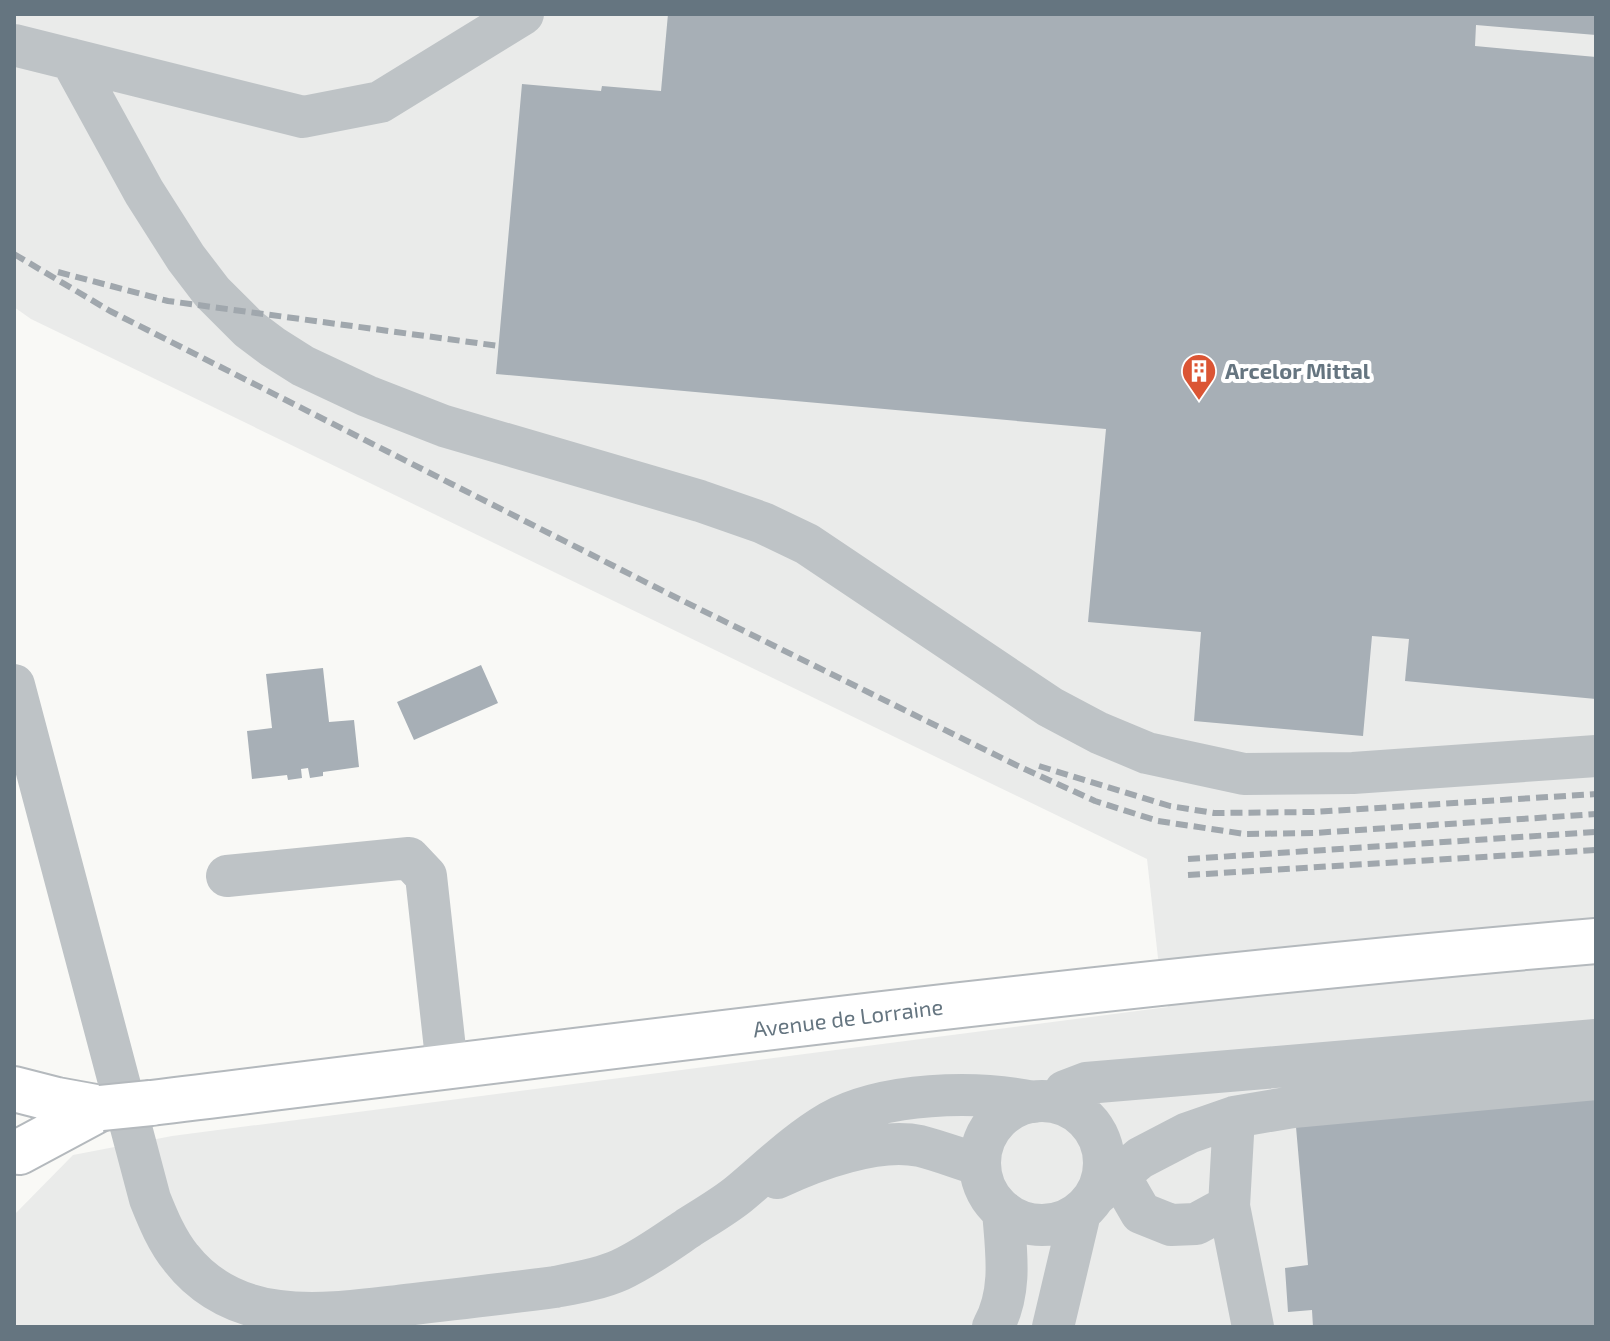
<svg xmlns="http://www.w3.org/2000/svg" width="1610" height="1341" font-family="'Exo 2',sans-serif">
  <rect width="100%" height="100%" fill="#f9f9f6"/>
  <path fill="#eaebea" d="M14 14H1596V1327H14V1215L73 1155 172 1136 1168 1007 1158 958 1147 859 31 319 14 307Z"/>
  <path fill="#a7afb6" d="M668 14H1596V35L1476 25 1475 46 1596 57V699L1405 681 1409 639 1372 636 1363 736 1194 721 1201 632 1088 622 1106 429 496 374 522 84 601 91 602 86 661 91Z
    M481 665 498 703 414 740 397 702Z
    M323 668 329 722 354 720 359 767 323 772V776L310 778 308 768 301 769 302 778 288 780 287 775 252 779 247 731 272 728 266 674Z
    M1596 1099V1327H1313L1312 1310 1288 1312 1285 1268 1308 1265 1296 1127Z"/>
  <g fill="none" stroke-linecap="round" stroke-linejoin="round">
    <g stroke="#b4b9bd" stroke-width="48">
      <path id="major" d="M14 1089 57 1100 101 1108
        M151 1103C632 1044 1113 982 1596 941
        M19 1152 101 1108"/>
    </g>
    <path stroke="#bec3c6" stroke-width="42" d="M14 45 303 117 380 102 523 14
      M71 59 144 192 186 258 212 292 249 329 273 347 303 366 367 396 444 426 700 501 763 523 807 544 1050 707 1099 733 1147 753 1244 774 1353 773 1596 756
      M14 685 150 1199C158 1219 167 1241 181 1258 235 1327 321 1315 397 1306 449 1300 502 1294 555 1287 576 1283 600 1279 620 1270 644 1259 666 1243 688 1228 705 1217 723 1207 739 1194 769 1169 796 1142 830 1122 884 1092 975 1090 1034 1102
      M227 876 409 858 426 876 447 1067
      M980 1163a62 62 0 1 1 124 0a62 62 0 1 1-124 0Z
      M1059 1103 1065 1091 1086 1083 1596 1040
      M1234 1117 1229 1206 1253 1327
      M1119 1175 1141 1213 1171 1225 1196 1224 1229 1206
      M777 1178C815 1160 878 1137 920 1146 940 1151 960 1159 980 1165
      M1097 1194 1140 1158 1188 1133 1234 1117 1293 1107 1596 1079
      M993 1327C1013 1291 1006 1250 1003 1211
      M1053 1327 1080 1213"/>
    <use href="#major" stroke="#fff" stroke-width="44"/>
    <path stroke="#a0a7ad" stroke-width="6" stroke-dasharray="12 6" stroke-linecap="butt" d="M14 254 110 311 671 595 1016 765 1095 801 1158 821 1245 834 1314 833 1596 814
      M58 272 168 301 499 346
      M1039 766 1170 806 1214 813 1314 812 1596 794
      M1188 859 1596 832
      M1188 875 1596 850"/>
    <g stroke="#b4b9bd" stroke-width="48" stroke-linecap="butt">
      <path id="major-bridge" d="M101 1108 151 1103"/>
    </g>
    <use href="#major-bridge" stroke="#fff" stroke-width="44"/>
  </g>
  <defs>
    <g id="building-pin" transform="scale(1.8)"><path d="M0 17L-7.5 6A9.5 9.5 0 1 1 7.5 6Z" fill="#db5534" stroke="#fff"/><path d="M-4-6H4V6H1V3H-1V6H-4ZM-2.5-4.3h1.7v1.8h-1.7ZM.8-4.3h1.7v1.8H.8ZM-2.5-1h1.7V.8h-1.7ZM.8-1h1.7V.8H.8Z" fill="#fff"/></g>
  </defs>
  <g fill-rule="evenodd">
    <use href="#building-pin" x="1199" y="371"/>
  </g>
  <g text-anchor="middle" stroke-width="8" stroke-linejoin="round" paint-order="stroke">
    <g font-size="22" font-weight="bold" fill="#657580" stroke="#fff" text-anchor="start">
      <text x="1225" y="379">Arcelor Mittal</text>
    </g>
    <g font-size="22" fill="#657580" stroke="#fff">
      <text transform="translate(848 1018) rotate(-7)" y="8">Avenue de Lorraine</text>
    </g>
  </g>
  <rect width="1610" height="1341" fill="none" stroke="#657580" stroke-width="32"/>
</svg>
